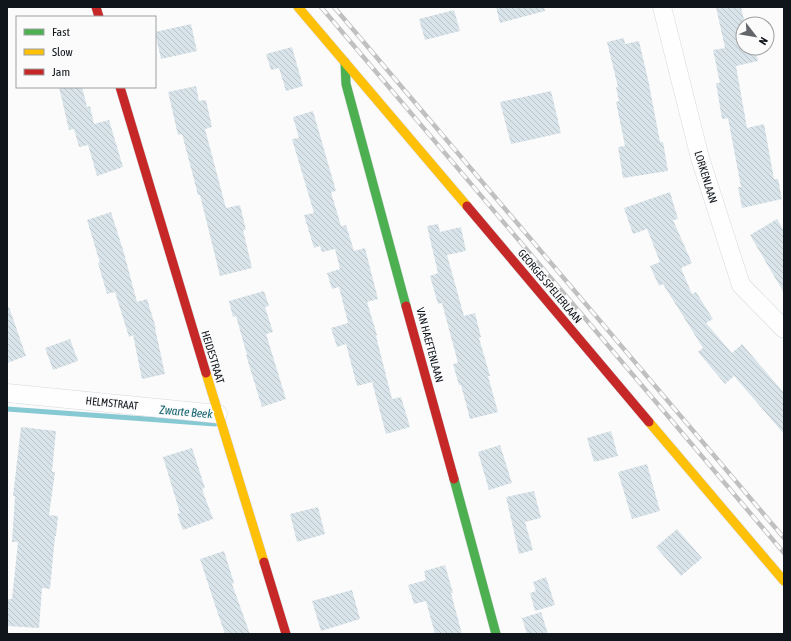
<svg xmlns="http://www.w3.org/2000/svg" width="791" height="641" font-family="'Asap Condensed',sans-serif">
  <defs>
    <pattern id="building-back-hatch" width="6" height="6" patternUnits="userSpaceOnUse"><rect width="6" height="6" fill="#d9e4ea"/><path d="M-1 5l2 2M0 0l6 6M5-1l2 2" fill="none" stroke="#b9c3c8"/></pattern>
  </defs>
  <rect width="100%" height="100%" fill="#fbfbfb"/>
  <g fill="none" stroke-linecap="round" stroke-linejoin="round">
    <path stroke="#86c9d2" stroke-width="5" d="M7 409 215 424"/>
  </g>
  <path fill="url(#building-back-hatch)" d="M496 7H544L545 11 500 23Z
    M716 7H741L745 24H743V48H755L758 61 736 66 747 128 764 124 774 179H778L782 199 742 208 738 187H741L728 118 722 119 716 83H720L713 50 725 48Z
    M454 10 460 31 425 40 419 19Z
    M191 24 197 51 161 59 155 32Z
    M624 38 625 44 639 41 649 84 660 142H663L668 171 623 178 618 147 625 146 616 102 619 101 616 87H618L607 42Z
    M292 47 303 86 286 91 279 68 271 70 266 54Z
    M196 86 199 101 206 100 212 127 205 129 226 208 240 205 246 230H243L252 268 220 276 200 195H198L182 134 178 135 168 92Z
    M59 87H82L87 107 90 106 94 124 109 120 123 167 97 176 88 145 79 147 74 129 69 130Z
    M551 91 561 133 511 144 500 102Z
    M313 111 336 191 331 192 341 226 346 225 354 251 365 248 378 299 367 302 377 335 376 336 392 399 401 397 410 427 386 434 372 382 357 386 346 344 337 347 331 328 348 323 339 287 332 289 327 273 340 269 335 249 322 252 320 246 314 248 304 215 314 213 292 139 299 138 293 117Z
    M670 192 678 219 673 220 692 263 681 268 692 294 696 292 713 319 706 323 732 353 742 344 784 393V434L734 376 725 384 698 352 703 348 663 284 659 286 650 266 660 262 647 229 633 234 624 208Z
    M111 212 124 253 137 302 147 299 156 328H155L165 374 142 379 133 335 129 337 115 292 107 294 98 263H100L87 220Z
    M777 219 784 231V293L750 235Z
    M438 224 440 232 461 227 466 251 447 255 464 316 475 313 481 337 479 338 490 376H488L498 412 470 419 461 385H459L453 364 458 363 442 303 438 304 430 276 438 273 427 226Z
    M264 291 269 306 265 307 273 332 266 334 286 399 262 407 246 355H247L236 316 233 317 229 301Z
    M9 307 26 356 7 363V308Z
    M70 339 78 361 53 370 45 348Z
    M21 427 56 431 52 472H55L49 515 58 516 56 536H55L50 589 42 588 39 628 7 626 8 599H12L18 542H12L15 496H13Z
    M611 431 618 456 594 462 587 438Z
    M500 445 512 483 489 490 478 452Z
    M192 448 205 488 202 489 213 519 183 530 177 514 180 513 163 457Z
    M647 464 660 511 632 519 618 472Z
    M534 491 541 518 525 522 533 550 519 554 506 497Z
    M318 507 325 534 297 542 290 514Z
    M677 529 702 558 681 576 656 547Z
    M224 551 234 583 232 584 250 634H225L216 608 200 559Z
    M445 565 453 593H451L462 634H435L426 601 414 604 408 585 426 580 424 571Z
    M546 577 555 605 535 611 530 593 536 591 533 582Z
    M352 590 360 619 321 631 312 601Z
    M541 612 548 634H527L522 618Z"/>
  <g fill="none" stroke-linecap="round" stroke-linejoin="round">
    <g stroke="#d6d8dd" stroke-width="19">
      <path id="street" d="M662 7 700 158 741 285 784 329
        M7 393 218 414"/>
    </g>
    <g stroke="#d6d8dd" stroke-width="10">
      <path id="fast" d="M345 62 346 84 406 306
        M454 479 496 634"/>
    </g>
    <g stroke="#d6d8dd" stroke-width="10">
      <path id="slow" d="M298 7 467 206
        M206 373 264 562
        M649 422 784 581"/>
    </g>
    <g stroke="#d6d8dd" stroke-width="10">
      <path id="jam" d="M96 7 99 17
        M120 87 206 373
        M467 206 649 422
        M406 306 454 479
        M264 562 286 634"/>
    </g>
    <use href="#street" stroke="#fefefe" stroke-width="18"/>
    <use href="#fast" stroke="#4caf50" stroke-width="9"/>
    <use href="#slow" stroke="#ffc107" stroke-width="9"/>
    <use href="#jam" stroke="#c62828" stroke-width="9"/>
    <g stroke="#c0c0c1" stroke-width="4.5">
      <path id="rail" d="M321 7 784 553
        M334 7 784 538"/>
    </g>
    <use href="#rail" stroke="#fbfbfb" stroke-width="3" stroke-dasharray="9" stroke-linecap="butt"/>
  </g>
  <g text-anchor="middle" stroke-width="3" stroke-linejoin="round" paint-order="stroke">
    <g font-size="11" fill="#10151c" stroke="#fbfbfb">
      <text transform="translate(706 177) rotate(73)" y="4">LORKENLAAN</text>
      <text transform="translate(550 286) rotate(50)" y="4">GEORGES SPELIERLAAN</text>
      <text transform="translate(430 345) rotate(75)" y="4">VAN HAEFTENLAAN</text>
      <text transform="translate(213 357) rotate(73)" y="4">HEIDESTRAAT</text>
      <text transform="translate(112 403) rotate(6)" y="4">HELMSTRAAT</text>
    </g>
    <g font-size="12" font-style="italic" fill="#13636d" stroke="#fbfbfb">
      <text transform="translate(186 412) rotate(5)" y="4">Zwarte Beek</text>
    </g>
  </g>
  <rect width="791" height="641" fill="none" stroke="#10151c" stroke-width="16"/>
  <rect x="16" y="16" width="140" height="72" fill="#fbfbfb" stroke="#9d9fa2"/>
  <rect x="24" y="29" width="20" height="6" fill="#4caf50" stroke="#9d9fa2"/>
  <text x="52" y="36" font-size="12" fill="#10151c">Fast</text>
  <rect x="24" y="49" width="20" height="6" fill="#ffc107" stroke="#9d9fa2"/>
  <text x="52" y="56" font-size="12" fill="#10151c">Slow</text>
  <rect x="24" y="69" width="20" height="6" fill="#c62828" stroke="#9d9fa2"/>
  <text x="52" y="76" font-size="12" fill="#10151c">Jam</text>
  <g transform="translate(755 36) rotate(121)"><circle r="19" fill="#fbfbfb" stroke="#9d9fa2"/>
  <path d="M0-3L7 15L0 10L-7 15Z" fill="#62666a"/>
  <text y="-6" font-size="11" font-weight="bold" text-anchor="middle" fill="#10151c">N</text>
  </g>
</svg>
